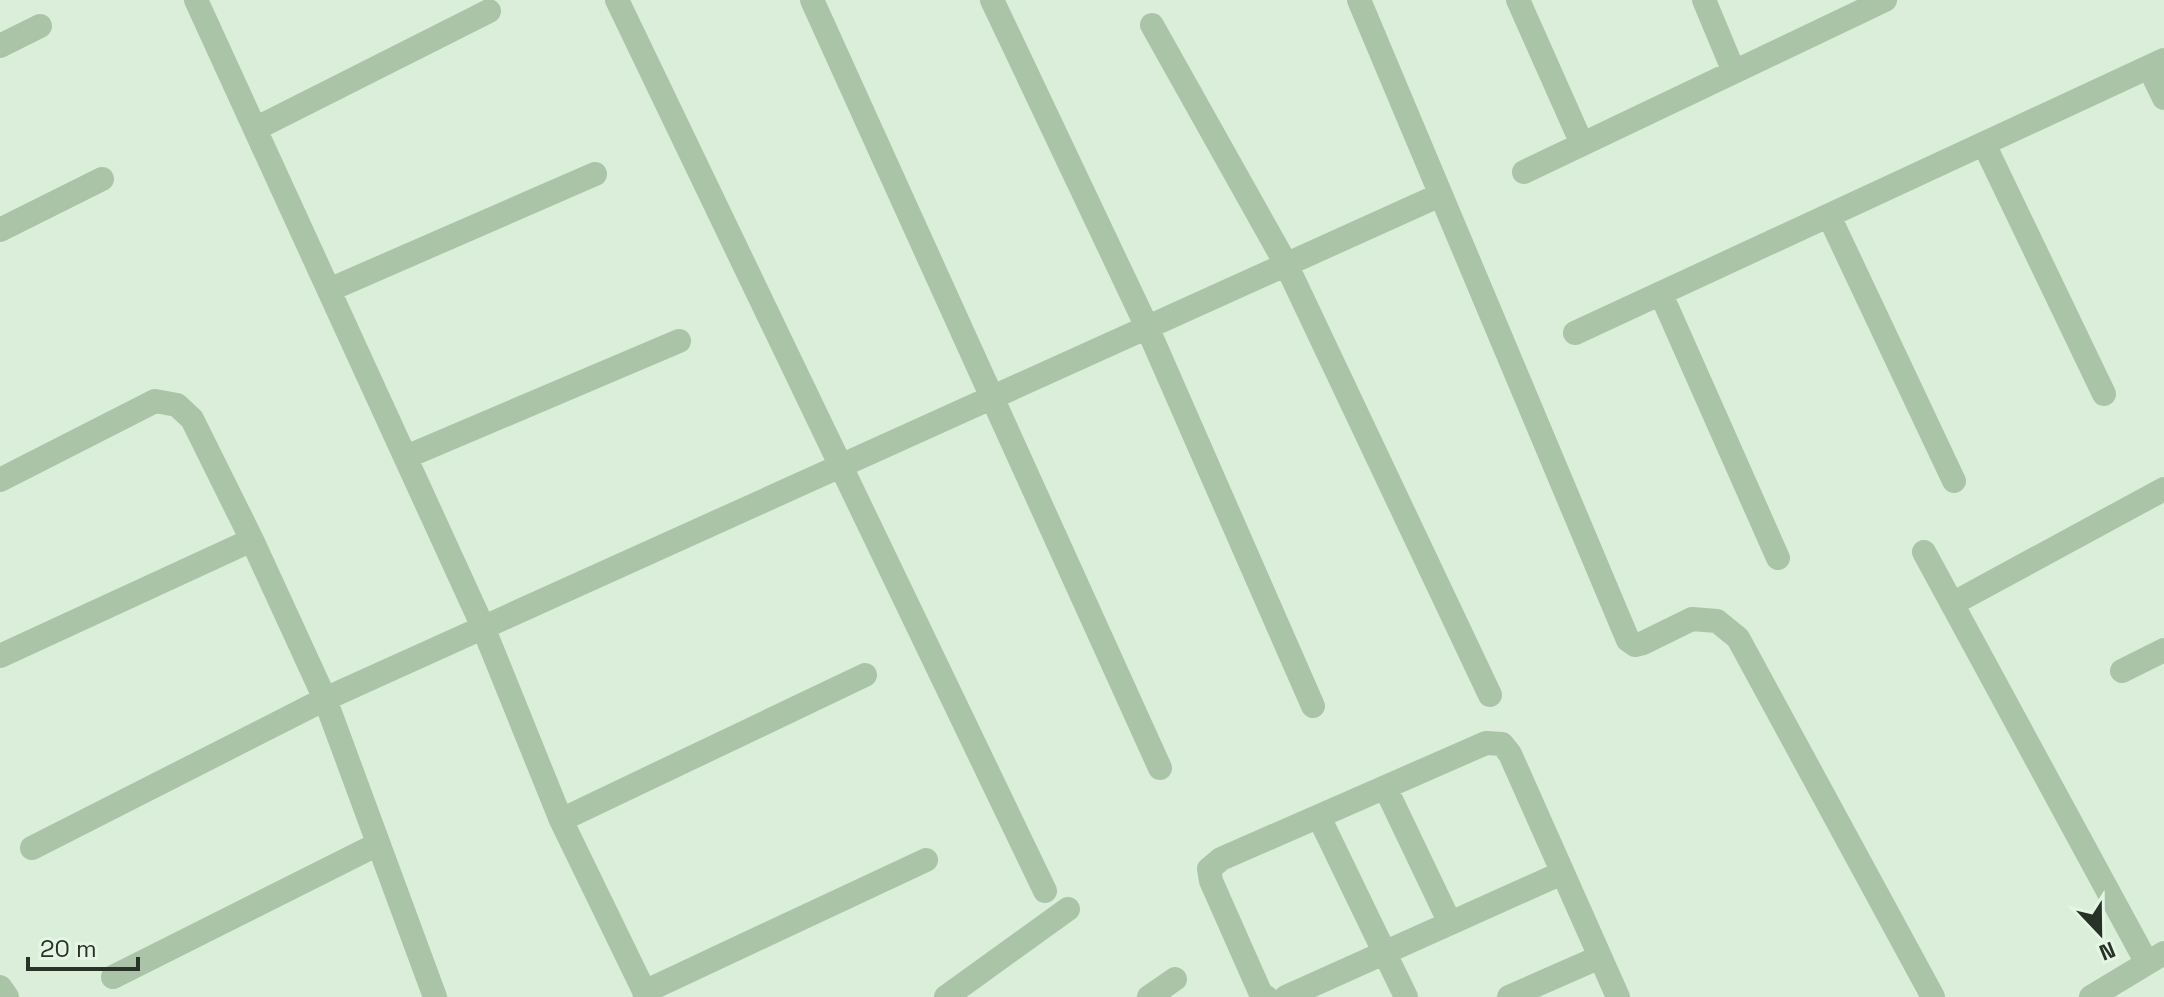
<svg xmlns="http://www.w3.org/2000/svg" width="2164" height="997" font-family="'Space Grotesk',sans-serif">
  <rect width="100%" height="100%" fill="#daeeda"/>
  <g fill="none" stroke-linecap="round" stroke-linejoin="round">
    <path stroke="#a9c4a7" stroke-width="24" d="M196 0 483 627 561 820 647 997
      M617 0 1045 891
      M812 0 1160 768
      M992 0 1147 327 1313 706
      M1359 0 1628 640 1635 645 1643 643 1692 619 1717 621 1738 638 1933 997
      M1518 0 1582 144
      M1704 0 1734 72
      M1152 25 1286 264 1490 695
      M0 46 40 26
      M2149 67 2164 98
      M255 129 489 11
      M1984 144 2104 394
      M1524 172 1885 0
      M1829 216 1954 481
      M0 230 102 179
      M329 290 595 174
      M1661 294 1778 558
      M1575 333 2164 60
      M406 457 679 341
      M0 480 155 401 177 405 192 419 252 540 325 699 435 997
      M1924 552 2147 963
      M1952 604 2164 489
      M0 656 252 540
      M2122 671 2164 650
      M1385 787 1450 923
      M1319 817 1406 997
      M561 820 865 675
      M32 848 325 699 1440 195
      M113 977 378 844
      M0 987 7 997
      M644 992 926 860
      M946 997 1068 909
      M1149 997 1175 979
      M1266 997 1261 994 1211 881 1209 869 1221 859 1486 743 1502 744 1510 754 1618 997
      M1286 997 1562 873
      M1509 997 1600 957
      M2091 997 2164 953"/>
  </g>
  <g transform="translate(2100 933) rotate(158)" stroke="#e5f6e5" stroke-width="6" paint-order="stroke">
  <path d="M0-6L14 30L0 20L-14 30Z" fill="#293227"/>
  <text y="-12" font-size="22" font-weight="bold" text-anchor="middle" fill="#293227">N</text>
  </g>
  <path d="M28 957v12h110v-12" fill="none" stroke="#293227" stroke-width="4"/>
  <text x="40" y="957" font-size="24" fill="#293227" stroke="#e5f6e5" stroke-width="6" paint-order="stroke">20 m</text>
</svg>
